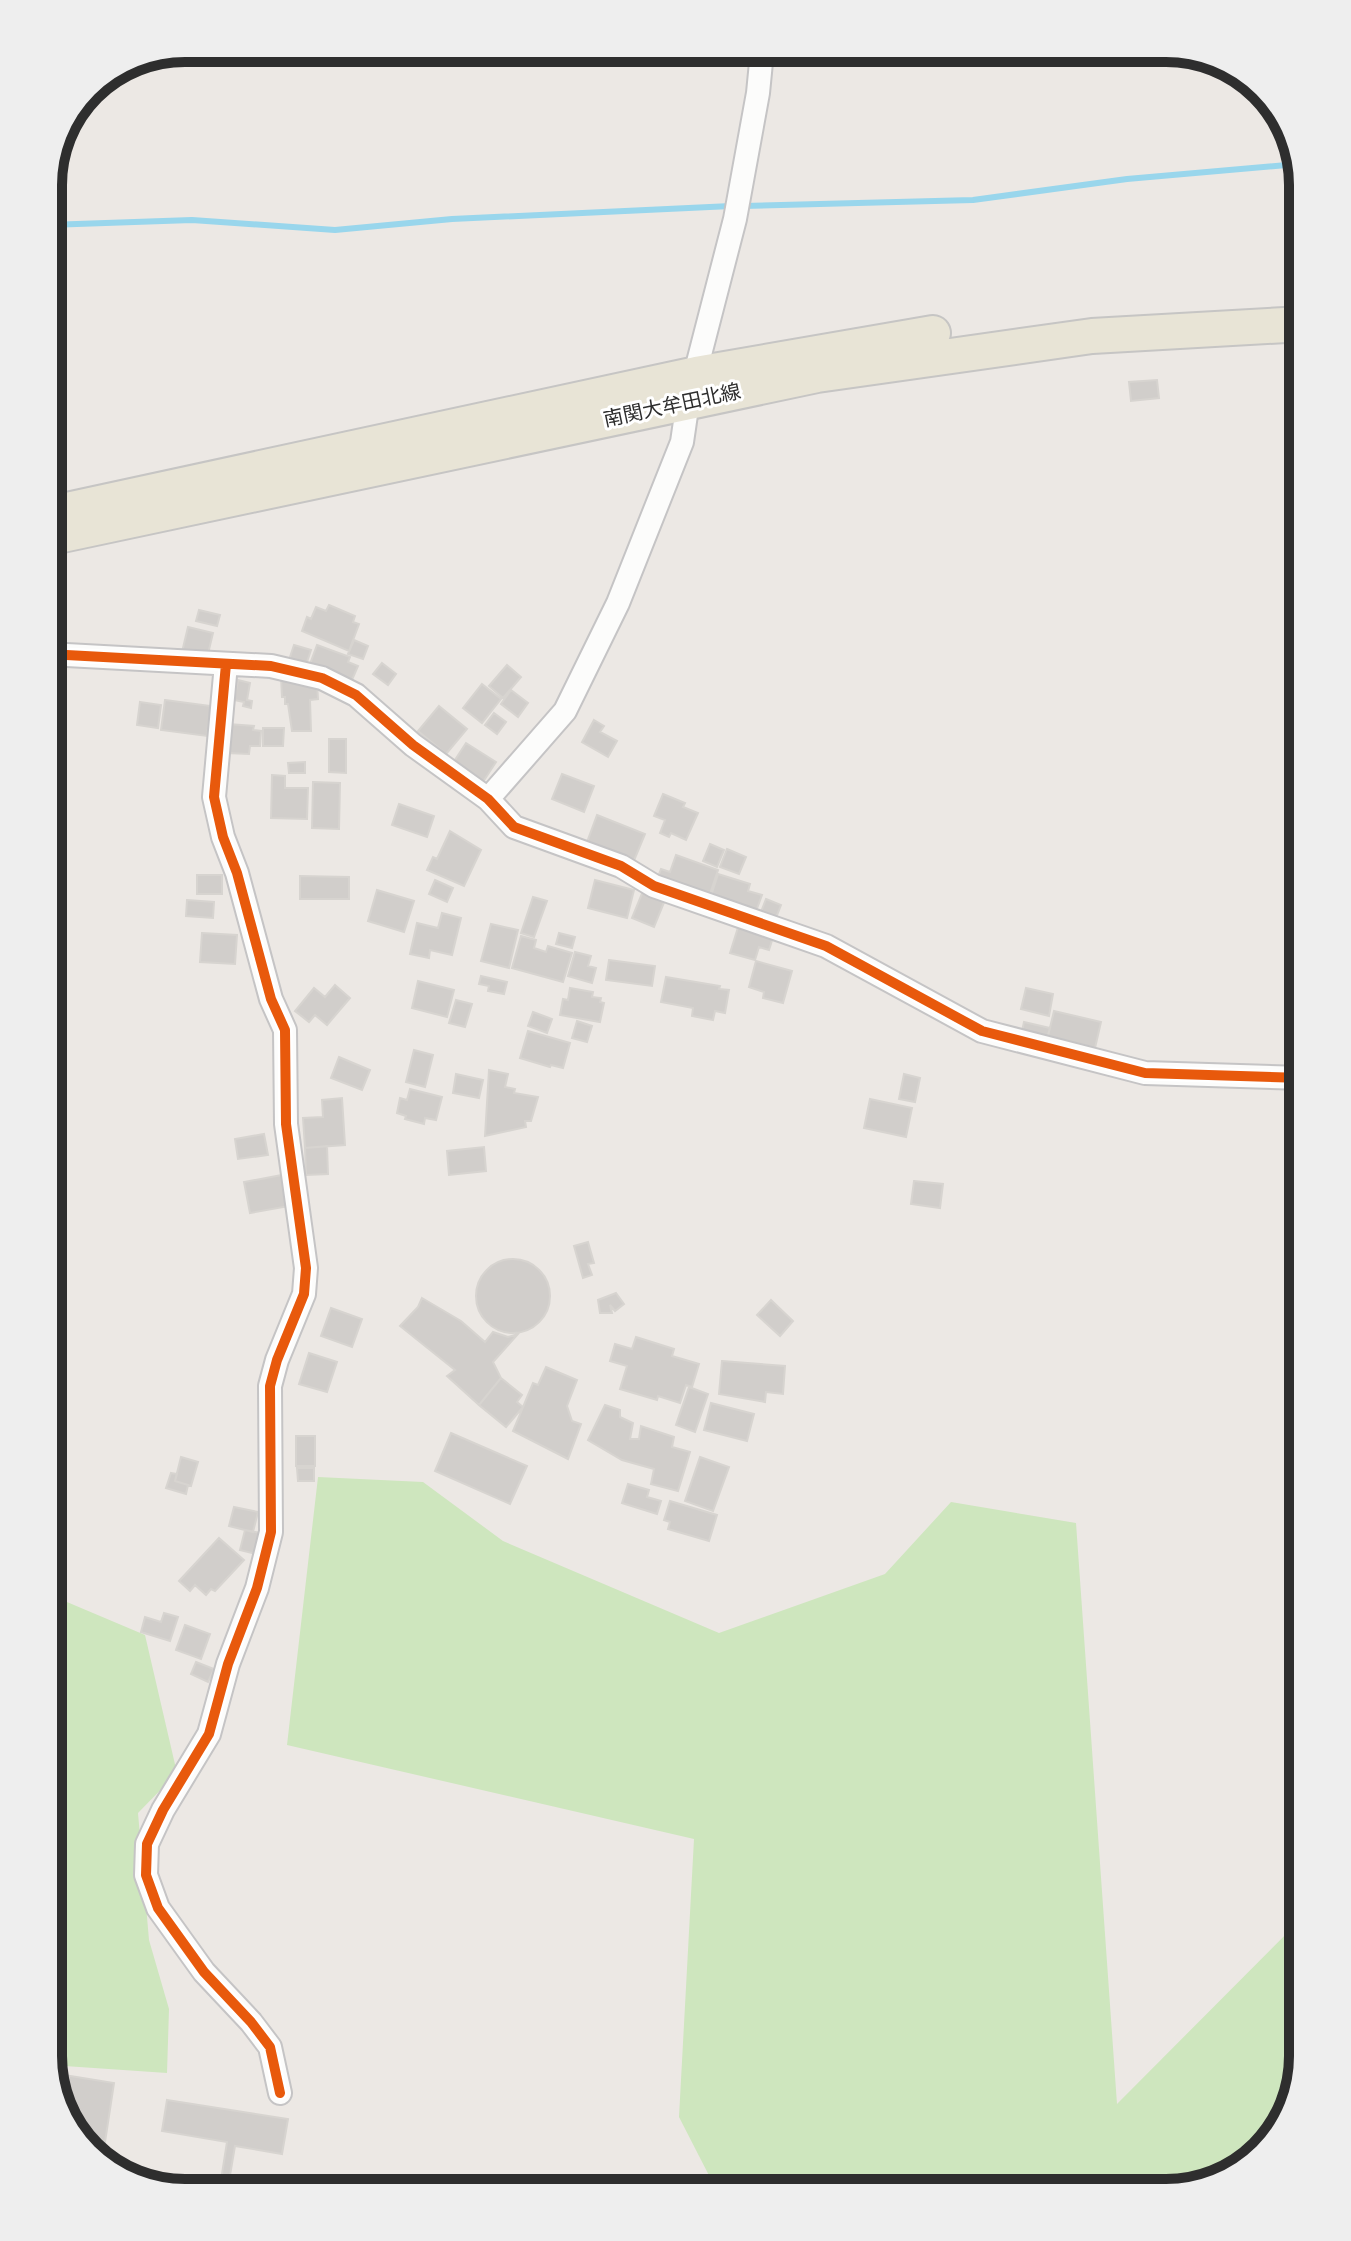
<svg xmlns="http://www.w3.org/2000/svg" width="1351" height="2241" font-family="'Fira Sans','Noto Sans JP',sans-serif">
  <rect width="100%" height="100%" fill="#ece8e4"/>
  <path fill="#cee6be" d="M318 1477 423 1482 503 1541 719 1633 885 1574 951 1502 1076 1523 1117 2104 1303 1917V2057L1280 2132 1226 2179 1166 2193H718L679 2117 694 1839 287 1745Z
    M48 1594 145 1635 177 1773 138 1813 149 1940 169 2009 167 2073 50 2065Z"/>
  <g fill="none" stroke-linecap="round" stroke-linejoin="round">
    <path stroke="#99d6ec" stroke-width="6" d="M743 206 973 200 1127 179 1298 164
      M48 225 192 220 335 230 452 219 731 206"/>
  </g>
  <path fill="#d1cecb" stroke="#d7d4d0" stroke-width="2" d="M1157 380 1159 398 1131 401 1129 382Z
    M329 605 355 616 353 622 359 624 349 651 302 631 307 617 311 619 316 607 326 611Z
    M199 610 220 615 217 626 196 621Z
    M188 627 213 633 207 658 182 652Z
    M354 640 368 646 363 659 348 654Z
    M294 645 311 650 306 665 289 660Z
    M317 645 350 657 348 662 358 666 352 680 348 678 346 683 310 664Z
    M382 663 396 674 388 685 373 674Z
    M507 665 521 677 503 698 489 686Z
    M296 676V684L317 683 318 699 310 700 311 731H292L288 704H285V697H282L281 677Z
    M238 680 250 683 247 700 252 701 251 708 243 706 244 702 234 700Z
    M482 684 501 699 482 723 463 708Z
    M511 690 528 703 518 717 501 704Z
    M165 700 211 706 207 736 161 730Z
    M140 702 161 705 158 728 137 725Z
    M439 706 467 729 446 754 418 731Z
    M494 713 506 722 497 734 485 725Z
    M594 720 604 726 600 732 617 741 608 757 582 742Z
    M228 724 254 726 253 730 261 731 260 746H250L249 754 227 753Z
    M263 728H284L283 746H263Z
    M329 739H346V773L329 772Z
    M466 743 496 762 483 782 453 763Z
    M305 762V773H289L288 763Z
    M562 774 594 786 584 812 552 799Z
    M272 775 285 776V788H308L307 819 271 818Z
    M313 782 340 783 339 829 312 828Z
    M663 794 685 803 683 807 698 813 686 840 671 833 669 837 660 833 665 820 654 816Z
    M399 804 434 816 427 837 392 825Z
    M597 815 645 834 633 863 586 845Z
    M450 831 481 850 464 886 427 870 433 857 437 859Z
    M710 844 724 850 717 867 703 861Z
    M727 849 746 857 739 874 720 867Z
    M676 855 718 870 708 900 656 882 661 869 670 872Z
    M718 874 750 884 748 891 762 895 755 914 710 899Z
    M197 875H222V894H197Z
    M300 876 349 877V899H300Z
    M435 880 453 888 447 902 429 894Z
    M595 880 634 890 627 918 588 908Z
    M377 890 414 901 404 932 368 921Z
    M643 891 665 900 654 927 632 918Z
    M533 897 547 901 534 937 521 933Z
    M766 899 781 905 774 923 759 917Z
    M187 900 214 902 213 918 186 916Z
    M442 913 461 918 452 955 430 950 429 958 410 954 417 923 438 928Z
    M740 921 774 934 769 950 759 947 755 960 730 953Z
    M491 924 518 930 509 968 481 961Z
    M202 933 237 935 235 964 200 962Z
    M559 933 575 937 572 948 556 944Z
    M521 936 536 940 534 948 546 952 548 946 572 953 563 982 512 968Z
    M575 952 591 956 588 966 596 968 592 983 568 976Z
    M609 960 655 966 652 986 606 980Z
    M756 961 792 971 783 1003 763 998 764 992 749 987Z
    M481 976 507 982 504 994 488 991 489 986 479 984Z
    M666 977 720 986 719 989 729 990 725 1013 715 1011 713 1020 692 1016 693 1008 661 1002Z
    M418 981 454 990 447 1017 412 1008Z
    M335 985 350 998 327 1025 315 1015 309 1022 295 1011 314 988 325 997Z
    M570 988 593 992 592 997 601 998 600 1002 604 1003 600 1022 560 1015 563 999 568 1000Z
    M1026 988 1053 994 1049 1016 1021 1009Z
    M456 1000 472 1004 465 1027 449 1023Z
    M1054 1011 1101 1022 1095 1048 1048 1036Z
    M533 1012 552 1019 547 1033 528 1026Z
    M577 1021 592 1026 587 1042 572 1038Z
    M1024 1022 1050 1028 1046 1042 1021 1036Z
    M528 1031 570 1043 563 1068 551 1065 550 1067 520 1058Z
    M414 1050 433 1055 425 1087 406 1082Z
    M339 1057 370 1070 362 1090 331 1078Z
    M489 1070 508 1074 505 1087 515 1089 514 1093 538 1097 531 1121H525L526 1127 485 1136Z
    M456 1074 483 1080 479 1098 453 1093Z
    M904 1074 920 1078 915 1102 899 1099Z
    M410 1089 442 1097 436 1120 425 1118 424 1124 405 1119 406 1116 397 1113 400 1098 407 1100Z
    M342 1098 345 1145 305 1148 303 1118 323 1117 322 1100Z
    M870 1099 912 1108 906 1137 864 1128Z
    M264 1134 268 1155 238 1159 235 1139Z
    M327 1146 328 1174 306 1175 305 1148Z
    M484 1147 486 1171 449 1175 447 1151Z
    M282 1175 289 1206 250 1213 244 1182Z
    M914 1181 943 1184 940 1208 911 1204Z
    M588 1242 594 1263 588 1264 592 1275 583 1278 574 1246Z
    M476 1296a37 37 0 1 1 74 0a37 37 0 1 1-74 0Z
    M616 1293 624 1304 615 1311 610 1305 612 1313H600L598 1300Z
    M422 1298 461 1321 485 1342 493 1332 508 1337 518 1334 493 1362 501 1378 479 1405 447 1376 455 1370 400 1326 418 1307Z
    M771 1300 793 1321 780 1336 757 1315Z
    M331 1308 362 1319 352 1347 321 1336Z
    M636 1337 674 1349 672 1356 699 1364 692 1387 686 1385 680 1403 658 1396 657 1400 620 1389 627 1366 610 1361 615 1344 632 1349Z
    M309 1353 337 1362 327 1392 299 1384Z
    M722 1361 785 1366 783 1394 766 1392 765 1402 719 1394Z
    M546 1367 577 1380 567 1406 572 1421 581 1424 568 1459 513 1431 533 1383 538 1385Z
    M501 1378 522 1395 517 1402 523 1407 506 1427 479 1405Z
    M689 1387 708 1394 695 1432 676 1425Z
    M711 1403 754 1414 747 1441 704 1430Z
    M605 1405 620 1410V1417L633 1423 630 1439H639L641 1426 674 1437 672 1447 690 1452 678 1491 651 1484 654 1469 622 1460 588 1440Z
    M451 1433 527 1466 510 1504 435 1471Z
    M296 1436H315V1466H296Z
    M181 1457 198 1462 191 1486 175 1481Z
    M700 1457 729 1467 713 1511 685 1501Z
    M297 1468H314V1481H298Z
    M171 1473 177 1474 175 1481 188 1485 186 1494 166 1488Z
    M628 1484 649 1490 647 1497 661 1501 657 1514 622 1503Z
    M670 1501 717 1515 709 1541 668 1529 670 1522 664 1520Z
    M234 1507 258 1512 253 1532 229 1526Z
    M245 1530 261 1533 256 1554 240 1550Z
    M219 1538 244 1560 215 1591 211 1589 206 1595 195 1585 190 1591 179 1581Z
    M164 1613 178 1617 170 1641 141 1632 145 1617 161 1622Z
    M185 1625 210 1634 201 1659 176 1650Z
    M196 1662 214 1669 208 1682 191 1674Z
    M52 2073 114 2083 102 2162 62 2116Z
    M167 2100 288 2119 282 2154 235 2146 227 2193H219L227 2142 162 2131Z"/>
  <g fill="none" stroke-linecap="round" stroke-linejoin="round">
    <g stroke="#c5c4c5" stroke-width="26">
      <path id="minor" d="M48 654 271 666 322 678 356 695 413 745 488 799 514 827 621 866 654 886 826 946 982 1031 1145 1073 1303 1078
        M226 664 214 797 223 837 237 873 271 999 285 1030 286 1124 306 1268 304 1294 277 1360 270 1386 271 1532 257 1588 228 1664 209 1734 163 1810 147 1844 146 1875 158 1908 204 1972 251 2022 270 2047 280 2093
        M488 799 565 711 618 603 682 442 688 401 735 219 758 93 762 52"/>
    </g>
    <g stroke="#c6c5c4" stroke-width="38">
      <path id="primary" d="M48 514 696 374 933 333
        M48 538 817 375 1092 336 1303 324"/>
    </g>
    <use href="#minor" stroke="#fcfcfb" stroke-width="22"/>
    <use href="#primary" stroke="#e8e4d6" stroke-width="34"/>
    <g stroke="#fff" stroke-width="15">
      <path id="cycleway" d="M48 654 271 666 322 678 356 695 413 745 488 799 514 827 621 866 654 886 826 946 982 1031 1145 1073 1303 1078
        M226 664 214 797 223 837 237 873 271 999 285 1030 286 1124 306 1268 304 1294 277 1360 270 1386 271 1532 257 1588 228 1664 209 1734 163 1810 147 1844 146 1875 158 1908 204 1972 251 2022 270 2047 280 2093"/>
    </g>
    <use href="#cycleway" stroke="#e8590c" stroke-width="10"/>
  </g>
  <g text-anchor="middle" stroke-width="6" stroke-linejoin="round" paint-order="stroke">
    <g font-size="20" fill="#2e2e2e" stroke="#fff">
      <text transform="translate(672 405) rotate(-12)" y="7">南関大牟田北線</text>
    </g>
  </g>
  <path d="M0 0H1351V2241H0ZM185 62H1166A123 123 0 0 1 1289 185V2056A123 123 0 0 1 1166 2179H185A123 123 0 0 1 62 2056V185A123 123 0 0 1 185 62Z" fill="#eee" fill-rule="evenodd"/>
  <path fill="none" stroke="#2e2e2e" stroke-width="10" d="M185 62H1166A123 123 0 0 1 1289 185V2056A123 123 0 0 1 1166 2179H185A123 123 0 0 1 62 2056V185A123 123 0 0 1 185 62Z"/>
</svg>
